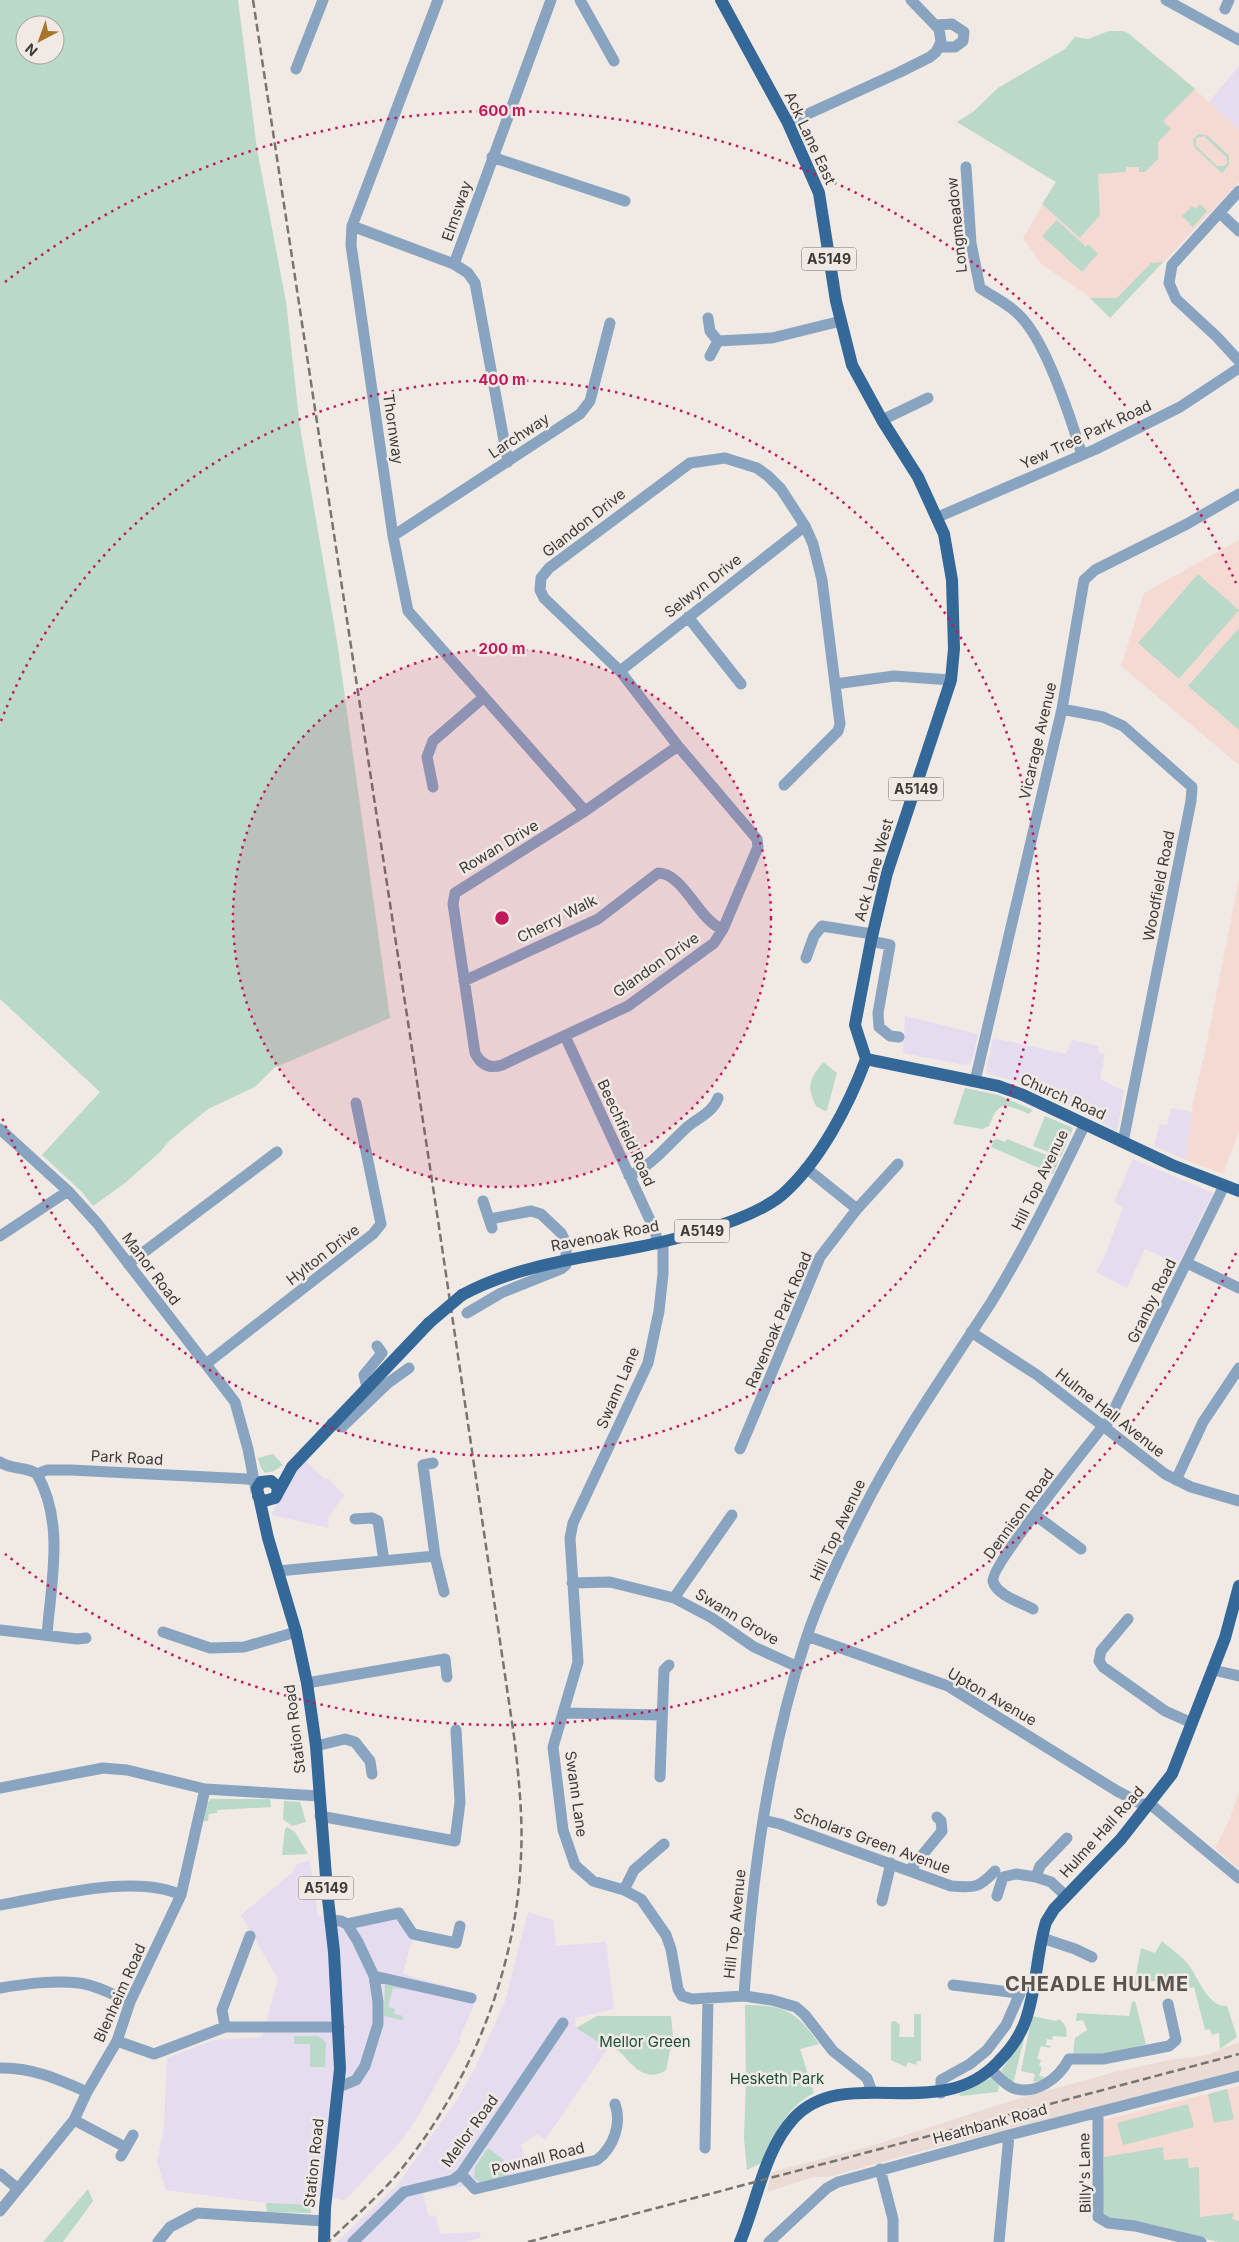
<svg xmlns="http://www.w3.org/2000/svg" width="1239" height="2242" font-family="Inter,sans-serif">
  <rect width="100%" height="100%" fill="#f0e9e4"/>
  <path fill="#e6dcf0" d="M1239 66V130L1209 102Z
    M905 1016 978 1034 972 1061 969 1064 965 1065 903 1053Z
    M993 1038 1066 1054 1072 1040 1099 1046 1098 1052 1105 1054 1100 1079 1124 1091 1117 1131 1048 1095 1019 1082 986 1073Z
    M1171 1108 1192 1112 1186 1160 1154 1146 1160 1124 1167 1125Z
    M1133 1159 1213 1193 1178 1264 1145 1249 1127 1288 1096 1272 1104 1258 1123 1207 1114 1202Z
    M305 1460 320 1475 326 1479 328 1478 344 1495 328 1518 329 1528 272 1515 282 1490Z
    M310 1860 318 1916 336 1914 354 1920 394 1910 412 1940 403 1974 478 1995 459 2039 461 2040 416 2120 400 2142 345 2200 314 2195 311 2213 266 2210V2203L166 2190 157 2162 164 2127 167 2058 214 2040 262 2037 278 1979 241 1915 292 1873 297 1864Z
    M528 1912 553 1920 556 1946 606 1942 614 2009 575 2018 576 2028 608 2048 545 2140 537 2134 521 2145 529 2171 486 2183 423 2193 429 2217 436 2215 440 2234 479 2232 481 2238 464 2242H337L399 2183 458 2098 475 2068 505 2001Z"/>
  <path fill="#eadcd4" d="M1239 2042V2071L918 2152 828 2177H813L767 2192 771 2173 783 2169 871 2146 1017 2099 1115 2072 1169 2060 1207 2055Z"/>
  <path fill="#f4dad3" d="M1109 31H1123L1176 72 1239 130V182L1110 318 1085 293 1041 264 1023 238 1056 182 957 122 973 112 998 88 1065 49 1075 37 1088 39Z
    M1239 540V765L1121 666 1144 593Z
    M1239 879V1131L1223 1174 1186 1160 1193 1102 1205 1052Z
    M1239 1792V1869L1215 1848 1230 1818Z
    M1239 2086V2242H1218L1141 2222 1104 2157V2120Z"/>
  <path fill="#bad9c9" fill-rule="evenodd" d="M0 0H238L257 149 286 302 300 427 337 641 390 1018 274 1068 255 1087 208 1109 170 1140 160 1152 125 1183 93 1206 82 1192 42 1155 100 1092 0 999ZM25 25H55V55H25Z
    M1109 31H1123L1128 33 1195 89 1163 121 1171 129 1158 142V159L1145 172H1139V167H1126V172L1098 174 1100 215 1080 238 1042 204 1056 182 957 122 973 112 998 88 1065 49 1075 37 1088 39Z
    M1198 134 1207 135 1229 156V164L1222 173 1195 148 1193 140ZM1204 136 1226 157 1227 163 1224 166H1217L1196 146V138Z
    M1200 204 1207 211 1193 227 1182 216 1192 206 1196 209Z
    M1057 220 1086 247 1088 244 1098 254 1082 272 1042 236Z
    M1163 262 1110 318 1090 298H1117L1151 263Z
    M1198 574 1239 610 1179 679 1138 643Z
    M1239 628V730L1188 686Z
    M823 1062 837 1073 827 1110 825 1111 816 1106C806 1085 810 1079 823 1062Z
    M965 1088 998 1095 1033 1110 1029 1114C1005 1104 999 1099 989 1126L982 1129 953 1124Z
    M1045 1116 1073 1128 1061 1157 1033 1146Z
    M997 1139 1005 1142 1007 1139 1059 1160 1053 1174 991 1147 994 1140Z
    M273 1454 283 1465 274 1471 265 1473 261 1468 258 1458Z
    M211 1799H270L271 1807 217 1810V1813L209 1814 208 1821H203L206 1804Z
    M284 1801 300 1802 306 1822 292 1826 283 1819Z
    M287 1827 295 1832 308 1854 282 1855 285 1829Z
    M1162 1941C1169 1948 1183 1957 1188 1964 1198 1977 1208 2008 1227 2006L1237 2037 1220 2049 1219 2033 1212 2035 1210 2029 1205 2030 1194 1987 1190 1988 1186 1973 1134 1986 1141 1948 1155 1953Z
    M385 1984 409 1990 393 1988 388 2007 395 2009 394 2014 403 2016 402 2020 384 2016Z
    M1135 2001 1146 2044 1111 2054H1073L1075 2038 1087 2030 1083 2020 1076 2021 1077 2013 1129 2016 1132 2002Z
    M745 2005C785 2005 796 2011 819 2044L800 2049 814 2093C785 2108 777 2132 765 2161L747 2170 744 2138 746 2082Z
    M914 2014H921V2061H917L916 2065 908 2062 906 2067 891 2060V2022L895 2021 900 2025 899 2037H914Z
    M597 2016H671L673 2037 666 2070C648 2082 635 2069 624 2056 621 2052 615 2049 611 2045L608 2048 576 2028Z
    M1032 2016 1056 2021 1059 2019C1065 2024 1068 2029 1066 2037L1053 2036 1052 2040 1047 2039 1046 2045 1051 2046 1050 2048 1041 2046 1037 2059 1041 2060 1039 2066 1042 2067 1039 2076 1044 2077 1043 2080 1033 2082 1035 2074 1021 2071Z
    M318 2036 326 2042 325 2067H310V2044H294V2036Z
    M1023 2038 1024 2039 1013 2084 1001 2071Z
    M991 2078 999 2083 998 2092 960 2096 959 2094Z
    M1227 2089 1234 2119 1214 2123 1208 2094Z
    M1188 2104 1194 2127 1123 2145 1117 2123Z
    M1163 2147 1164 2160 1188 2158 1189 2168 1199 2167 1200 2217 1234 2213 1232 2219 1239 2221V2242H1218L1141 2222 1106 2218 1102 2214 1104 2157Z
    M488 2148 503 2159 509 2177 481 2183 474 2178 475 2167Z
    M88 2189 93 2201 63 2242H43Z
    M266 2203 311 2205V2213L267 2212Z"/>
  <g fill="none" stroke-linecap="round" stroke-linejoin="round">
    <path stroke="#88a4c0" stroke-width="11" d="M438 0 352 226 351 245 393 536 408 611 585 811
      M580 0 614 61
      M1166 0 1239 40
      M1225 9 1229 0
      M937 25 952 24 964 32 963 41 955 47H940
      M296 69 323 0
      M788 123 900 72 930 57 936 52 941 42 939 29 911 0
      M492 157 625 201
      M966 167 971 243 980 288C993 297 1011 305 1021 317 1046 343 1071 419 1082 455
      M1239 191 1172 265 1169 283 1176 299 1217 337 1239 361
      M1220 213 1239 231
      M352 226 454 264
      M708 318 710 331 718 341 772 338 841 321
      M710 356 718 341
      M882 420 928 398
      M508 462 475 283 468 273 454 264 551 0
      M938 517 1096 449 1180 407 1239 368
      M393 536 580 414 590 401 610 323
      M688 617 741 684
      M620 671 805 526
      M835 684 894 676 951 680
      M1062 709 1103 717 1123 726 1192 787 1191 801 1123 1142
      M678 746 585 811 455 893 453 904 475 1053C481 1065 490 1069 502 1065L628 1006 714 943 723 929 758 847 757 839 678 746 620 671 544 598 540 590 541 578 549 568 690 463 725 458 757 468 768 476 781 489 805 526 813 544 822 580 840 724 838 731 784 785
      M433 787 427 757 433 741 484 697
      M871 941 890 945 878 1013 879 1027 890 1036 899 1037
      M806 958 814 936 822 926 872 934
      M464 981 598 919 658 873C684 873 699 922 723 929
      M565 1036 655 1231 658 1244
      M975 1081 1062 709 1084 580 1095 570 1187 524 1239 494
      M0 1129 68 1191 97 1223 235 1402 248 1449 256 1491
      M629 1176C652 1165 666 1147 684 1130 695 1119 713 1113 718 1098
      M483 1201 492 1228
      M857 1209 898 1164
      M0 1236 68 1191
      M663 1242V1274L659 1311 648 1363 573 1523 570 1538 578 1662 553 1747 563 1830 575 1865 593 1881 624 1890 641 1899 666 1935 671 1949 678 1989 682 1996 692 1999 744 1996 772 2000 796 2007 805 2015 833 2051 867 2078 872 2092
      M1187 1263 1239 1288
      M128 1264 277 1152
      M467 1313 501 1293 561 1269 566 1265V1243L561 1233 541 1214 531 1211 490 1219
      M971 1332 1037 1375 1165 1474 1191 1487 1239 1501
      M206 1364 373 1234 381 1224 356 1103
      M367 1387 364 1375 382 1353 377 1346
      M332 1423 342 1427 388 1383 409 1368
      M1105 1428 1224 1186
      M740 1449 820 1257 857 1209 806 1168
      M0 1462C11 1470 26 1466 37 1474
      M433 1463 423 1465 435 1556 444 1592
      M37 1474 47 1470H71L248 1479 254 1481
      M37 1474C65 1523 51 1582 47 1635
      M1176 1480 1203 1422 1239 1368
      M1035 1515 1081 1549
      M355 1519 372 1518 378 1521 384 1561
      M278 1571 435 1556
      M572 1583 610 1582 674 1598 712 1618 754 1647 798 1667
      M674 1598 732 1515
      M1033 1609C1022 1603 996 1595 993 1581 990 1566 1088 1446 1103 1426
      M1128 1619 1101 1651 1099 1661 1103 1667 1165 1711 1192 1723
      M0 1630 77 1639 86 1638
      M163 1632 210 1648 244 1647 296 1632
      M807 1636 948 1686 1117 1791 1142 1804H1150L1239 1878
      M1213 1670 1239 1676
      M307 1683 445 1659 447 1677
      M563 1713 662 1715
      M316 1746 345 1739 355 1742 370 1761 372 1774
      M660 1777 664 1670 669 1665
      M0 1788 103 1768 127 1770 205 1789 319 1796
      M320 1816 455 1841 460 1802 456 1730
      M763 1820 780 1824 951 1886C975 1888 979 1888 995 1871
      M910 1870 942 1831 941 1821 937 1817
      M1036 1877 1040 1866 1067 1838
      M624 1890 634 1870 664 1844
      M997 1896 1003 1877 1016 1874 1036 1877 1051 1882 1066 1896
      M882 1901 891 1863
      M0 1905C49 1897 135 1873 181 1895
      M330 1920 341 1921 347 1924 358 1942 374 1976 378 2002V2024L365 2066 356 2080 339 2087
      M347 1924 399 1913 413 1934 456 1943 460 1926
      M1042 1938 1075 1949 1092 1957
      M374 1976 471 1998
      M953 1985 1018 1993
      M0 1988C25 1984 53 1980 79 1983 96 1985 114 1995 130 2002
      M744 1996C752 1876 768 1754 806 1639 820 1596 841 1553 862 1512 899 1438 947 1371 992 1301 1027 1244 1056 1184 1085 1124
      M225 2027 222 2010 250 1936
      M117 2041 154 2054 225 2027H339
      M0 2068C31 2067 58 2079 87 2092
      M991 2070C998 2076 1004 2084 1013 2088 1036 2096 1059 2078 1069 2059H1103L1169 2046 1176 2040 1168 2004
      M941 2093V2080L970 2064 987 2050 1006 2025 1022 1989 1033 1986
      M1098 2113V2217L1108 2223 1135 2226 1201 2242
      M74 2120 125 2147
      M705 2148 708 1998
      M121 2156 133 2135
      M880 2169 893 2219V2242
      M0 2174 17 2188
      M461 2174 475 2189 597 2160C614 2147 622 2123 615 2104
      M0 2211 74 2120 87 2092 117 2041 130 2002 181 1895 205 1789
      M158 2242 170 2227 197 2213 324 2221
      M353 2242 404 2192 453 2180 461 2174 563 2023
      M769 2242 827 2188 838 2182 1009 2135 1239 2076
      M999 2242 1009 2135"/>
    <path stroke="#336899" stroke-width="12" d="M721 0 788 123 819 193 836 301 852 365 882 420 918 477 944 534 952 580 954 649 951 680 887 873 871 941 855 1025 866 1059
      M866 1059 998 1086 1023 1095 1172 1165 1239 1191
      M462 1295C512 1268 567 1260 622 1250 664 1243 751 1222 783 1194 820 1161 849 1105 866 1059
      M277 1495 278 1487 271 1481 261 1482 257 1488 268 1538 296 1632 307 1683 316 1746 327 1890 334 1952 340 2069 325 2208 324 2242
      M258 1496 264 1501 275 1498 292 1467 429 1323
      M740 2242C757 2202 764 2150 794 2118 846 2063 939 2125 998 2062 1009 2051 1019 2038 1025 2022 1037 1990 1036 1955 1046 1922L1054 1909 1121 1839 1172 1774 1225 1638 1239 1586"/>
    <path stroke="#787471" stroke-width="2.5" stroke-dasharray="8 4" stroke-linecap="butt" d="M253 0 438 1220 515 1743C519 1781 523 1819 521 1856 517 1968 472 2080 403 2167 381 2195 353 2218 328 2242
      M528 2242 1239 2054"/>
    <path stroke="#336899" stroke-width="12" d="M429 1323 462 1295"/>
  </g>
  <circle cx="502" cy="918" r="269" fill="#c2185b" fill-opacity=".12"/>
  <g fill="none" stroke="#c2185b" stroke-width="2.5" stroke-dasharray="2.5 5">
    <circle cx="502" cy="918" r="269"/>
    <path d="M1 721A538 538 0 1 1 1 1115"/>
    <path d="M1236 1253A807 807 0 0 1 5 1554M5 282A807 807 0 0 1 1236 583"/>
  </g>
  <g text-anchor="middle" stroke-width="5" stroke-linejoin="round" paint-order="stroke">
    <g fill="#f0e9e4" stroke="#736f6c" stroke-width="1">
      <rect x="801.5" y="247.5" width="55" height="23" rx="4"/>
      <rect x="888.5" y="777.5" width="55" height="23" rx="4"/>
      <rect x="674.5" y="1219.5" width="55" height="23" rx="4"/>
      <rect x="298.5" y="1876.5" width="55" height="23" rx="4"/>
    </g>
    <g font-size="14" font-weight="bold" fill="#3e3b39">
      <text x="829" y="264">A5149</text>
      <text x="916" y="794">A5149</text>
      <text x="702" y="1236">A5149</text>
      <text x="326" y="1893">A5149</text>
    </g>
    <g font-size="15" fill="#3e3b39" stroke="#f0e9e4">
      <text transform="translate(810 138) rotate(65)" y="5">Ack Lane East</text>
      <text transform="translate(457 211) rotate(-71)" y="5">Elmsway</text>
      <text transform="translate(957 225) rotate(-96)" y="5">Longmeadow</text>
      <text transform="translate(393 429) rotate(82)" y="5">Thornway</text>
      <text transform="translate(1086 435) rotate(-25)" y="5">Yew Tree Park Road</text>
      <text transform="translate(519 436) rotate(-33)" y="5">Larchway</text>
      <text transform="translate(584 523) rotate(-38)" y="5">Glandon Drive</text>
      <text transform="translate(703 586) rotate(-38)" y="5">Selwyn Drive</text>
      <text transform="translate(1038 741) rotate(-77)" y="5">Vicarage Avenue</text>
      <text transform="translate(499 847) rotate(-31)" y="5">Rowan Drive</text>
      <text transform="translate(874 870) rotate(-74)" y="5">Ack Lane West</text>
      <text transform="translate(1159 886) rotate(-79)" y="5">Woodfield Road</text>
      <text transform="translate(557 919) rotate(-27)" y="5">Cherry Walk</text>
      <text transform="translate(656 965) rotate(-35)" y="5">Glandon Drive</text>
      <text transform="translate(1063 1097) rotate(24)" y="5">Church Road</text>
      <text transform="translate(626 1133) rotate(65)" y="5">Beechfield Road</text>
      <text transform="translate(1040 1180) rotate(-64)" y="5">Hill Top Avenue</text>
      <text transform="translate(605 1236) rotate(-11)" y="5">Ravenoak Road</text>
      <text transform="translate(323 1255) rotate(-38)" y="5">Hylton Drive</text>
      <text transform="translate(151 1269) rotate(53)" y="5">Manor Road</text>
      <text transform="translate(1152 1301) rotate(-64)" y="5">Granby Road</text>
      <text transform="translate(779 1320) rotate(-67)" y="5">Ravenoak Park Road</text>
      <text transform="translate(618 1388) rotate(-67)" y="5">Swann Lane</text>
      <text transform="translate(1110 1413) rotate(38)" y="5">Hulme Hall Avenue</text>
      <text transform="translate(127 1458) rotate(3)" y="5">Park Road</text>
      <text transform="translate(1019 1514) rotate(-54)" y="5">Dennison Road</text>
      <text transform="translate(838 1530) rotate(-65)" y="5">Hill Top Avenue</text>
      <text transform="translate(737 1617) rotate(31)" y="5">Swann Grove</text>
      <text transform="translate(992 1697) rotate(30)" y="5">Upton Avenue</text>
      <text transform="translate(295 1729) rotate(-97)" y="5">Station Road</text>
      <text transform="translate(576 1794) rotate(82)" y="5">Swann Lane</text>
      <text transform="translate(1102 1832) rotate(-48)" y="5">Hulme Hall Road</text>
      <text transform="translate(872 1841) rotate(20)" y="5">Scholars Green Avenue</text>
      <text transform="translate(735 1924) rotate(-84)" y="5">Hill Top Avenue</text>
      <text transform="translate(120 1993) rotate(-66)" y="5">Blenheim Road</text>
      <text transform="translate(990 2124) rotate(-15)" y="5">Heathbank Road</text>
      <text transform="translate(470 2131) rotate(-54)" y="5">Mellor Road</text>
      <text transform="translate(538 2159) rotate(-14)" y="5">Pownall Road</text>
      <text transform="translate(314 2163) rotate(-84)" y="5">Station Road</text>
      <text transform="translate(1085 2173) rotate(-91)" y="5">Billy's Lane</text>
    </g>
    <g font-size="15" fill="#194e39" stroke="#f0e9e4">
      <text x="645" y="2047">Mellor Green</text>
      <text x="777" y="2084">Hesketh Park</text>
    </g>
    <g font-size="20" font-weight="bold" letter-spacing="1" fill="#59534f" stroke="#f0e9e4">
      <text x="1097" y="1991">CHEADLE HULME</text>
    </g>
  </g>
  <circle cx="502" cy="918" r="8" fill="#c2185b" stroke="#f0e9e4" stroke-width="2.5"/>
  <g font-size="15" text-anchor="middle" font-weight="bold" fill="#c2185b" stroke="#f0e9e4" stroke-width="5" stroke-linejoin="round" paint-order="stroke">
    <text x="502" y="116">600 m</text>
    <text x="502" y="385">400 m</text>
    <text x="502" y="654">200 m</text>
  </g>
  <g transform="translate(40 40) rotate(221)"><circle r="24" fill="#f0e9e4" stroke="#a9a3a0"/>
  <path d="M0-4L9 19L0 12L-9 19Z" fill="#a6752a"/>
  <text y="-8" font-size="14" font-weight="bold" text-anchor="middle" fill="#3e3b39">N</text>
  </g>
</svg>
